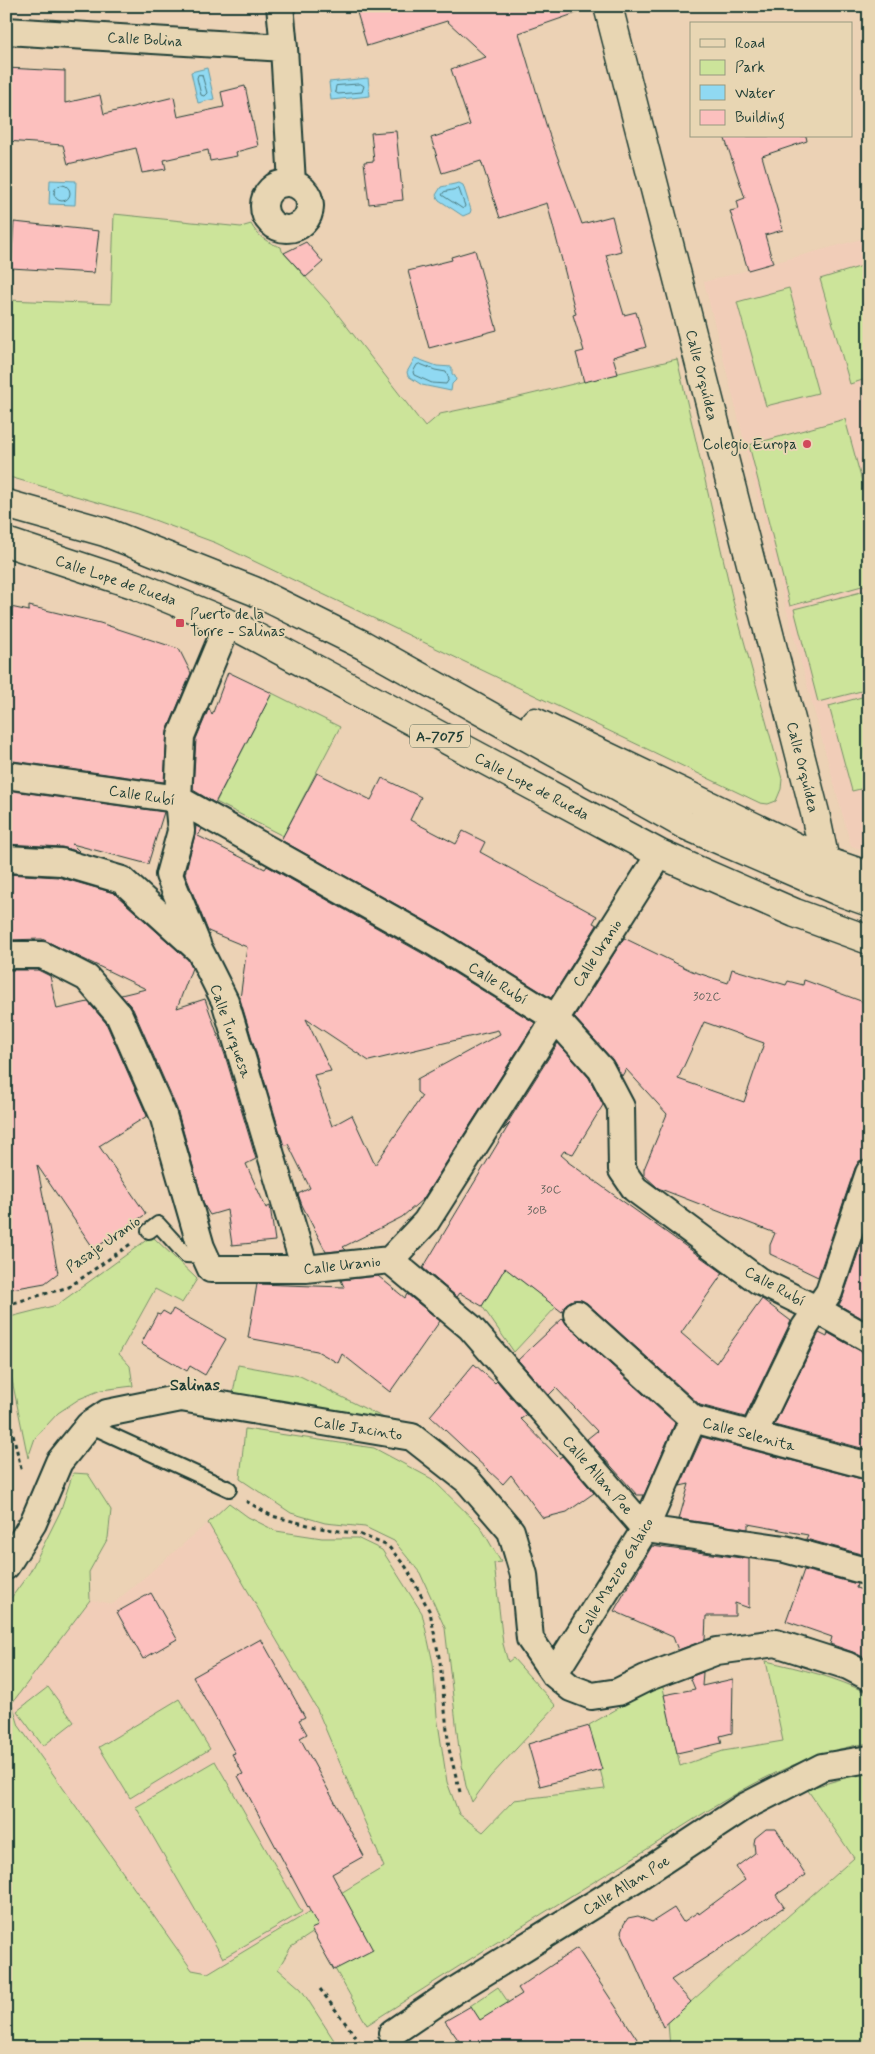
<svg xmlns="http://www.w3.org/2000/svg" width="875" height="2054" font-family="Mynerve,sans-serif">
  <rect width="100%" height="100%" fill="#ecd2b5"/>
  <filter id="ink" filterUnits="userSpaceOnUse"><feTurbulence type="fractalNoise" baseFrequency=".02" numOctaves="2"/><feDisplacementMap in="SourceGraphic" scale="10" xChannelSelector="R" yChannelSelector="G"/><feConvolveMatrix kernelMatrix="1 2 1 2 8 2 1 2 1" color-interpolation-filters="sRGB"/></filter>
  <g filter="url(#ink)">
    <path fill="#f1cdb8" d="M869 237V851L851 846 786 607 704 282Z
      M208 1523 317 1709 384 1867 208 1973 192 1970 19 1726 12 1703 90 1600 113 1604Z"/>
    <path fill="#cce49a" stroke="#769067" d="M114 214 241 227 251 224C258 237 268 243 281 247L282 251 328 302 425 427 440 414 515 398 677 359 733 601 782 779 781 789 776 801 768 804 760 803 216 543 138 514 6 476V300L111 304Z
      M869 264V378L850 384 820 279Z
      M789 288 818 393 766 406 737 302Z
      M845 419 869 507V584L790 606 749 445Z
      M869 590V689L818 702 794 609Z
      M272 693 340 727 283 836 216 802Z
      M869 695V787L852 791 829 706Z
      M152 1236 197 1279 182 1303 155 1289 119 1354 130 1366 133 1386 101 1390 79 1399 58 1413 35 1438 28 1458 6 1351V1318L57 1305Z
      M505 1268 556 1307 514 1352 482 1306Z
      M238 1365 300 1376 384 1418 233 1394Z
      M245 1429 374 1448 432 1479 480 1526 501 1562 494 1563 503 1644 508 1662 513 1658 556 1706 490 1777 472 1802 466 1786 459 1749 445 1628 420 1573 394 1541 365 1527 325 1523 291 1513 240 1479Z
      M73 1473 88 1474 111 1510 108 1538 89 1572 90 1600 12 1703 19 1726 192 1970 208 1973 384 1867 317 1709 208 1523 229 1503 248 1517 276 1531 322 1538H357L382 1550 422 1613 433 1663 437 1716 447 1782 459 1814 483 1832 514 1800 605 1789 589 1725 662 1683 680 1766 723 1751 783 1741 766 1661C801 1669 836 1677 869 1694V1743C782 1756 709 1811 636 1856 545 1911 456 1968 367 2025L314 1932 291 1947 278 1969 301 1989 339 2048H6V1605L30 1572 60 1512Z
      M48 1687 74 1722 43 1746 17 1711Z
      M179 1699 210 1749 130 1798 99 1747Z
      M215 1761 302 1912 223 1958 136 1807Z
      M862 1773H869V2048H670L668 2022 854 1858 807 1789Z
      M498 1987 539 2048H498L470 2006Z"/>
    <path fill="#90d9f2" stroke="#639ba6" d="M207 68 214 99 198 103 191 72Z
      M368 78 370 96 331 100 329 82Z
      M50 180 76 181 75 205 49 204Z
      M459 183 463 185 471 210 470 213 463 216 439 200 436 195 441 187Z
      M415 358 437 366 452 367V374L455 376 456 380 452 384 451 391 422 385 408 376 407 372Z"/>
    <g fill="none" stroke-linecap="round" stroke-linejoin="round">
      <path stroke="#4c7b80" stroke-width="1" d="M202 75 207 93 204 96 201 95 197 78 198 75Z
        M361 84 364 86 362 92 338 94 335 92 336 86Z
        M54 193a8 8 0 1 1 16 0a8 8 0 1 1-16 0Z
        M459 189 465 206 463 209 442 195 444 192Z
        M420 364 435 370 446 372 449 379 446 384 432 383 414 375 413 372 417 365Z"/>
    </g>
    <path fill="#fcc0be" stroke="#1f3d34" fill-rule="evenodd" d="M355 6H584L585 10 519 33 548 131 582 224 612 216 621 251 606 255 624 315 636 312 646 347 613 357 618 374 584 382 576 353 584 351 573 315 576 314 547 203 500 218 481 161 442 173 431 138 470 125 451 69 486 57 447 21 367 46Z
      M6 68 65 71V103L100 95 104 114 174 97 178 117 224 107 221 92 245 86 258 146 236 152 237 156 210 161 208 150 164 160 166 169 142 173 136 148 68 164 63 145 6 141Z
      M396 131 403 200 369 204 364 162 374 161 371 133Z
      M724 136H806L807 141 762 156 783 230 765 235 773 263 748 270 730 211 739 209 737 201 745 198Z
      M14 222 99 231 94 273 11 268Z
      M306 242 323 262 306 277 284 253Z
      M475 250 497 330 429 348 408 271 452 260 451 257Z
      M6 606 29 611V606L100 623 179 649 191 673 167 731 164 782 6 760Z
      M228 672 272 693 215 803 193 790 196 739 209 708 212 715Z
      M317 773 371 800 382 778 421 797 410 820 456 844 463 831 485 842 480 852 597 916 593 923 597 925 551 998 442 930 281 840Z
      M6 790 164 812 148 864 72 844 80 852 62 847 6 844Z
      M196 826 202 829 198 836 265 869 267 866 427 956 535 1023 423 1199 402 1217 343 1247 346 1250 326 1252 302 1205 298 1194 310 1188 288 1144 284 1146 240 999 247 947 208 931 185 874 195 835ZM306 1019 369 1061 498 1030 500 1034 417 1079V1092L422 1096 375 1165 352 1115 332 1126 314 1075 331 1071Z
      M6 874 58 877 114 893 188 960 192 968 177 1008 205 999 225 1055 256 1159 246 1164 266 1208 270 1206 275 1241 232 1245 227 1210 210 1215 204 1205 177 1109 133 1009 121 995 146 989 42 939 6 940Z
      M624 938 692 971 728 983 732 969 786 985 788 981 803 985 804 980 869 1004V1158L859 1161 855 1168 818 1277 770 1254V1245L775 1233 658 1188 644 1175V1169L667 1114 626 1069 622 1076 612 1059 574 1017ZM704 1022 764 1043 744 1102 678 1079Z
      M6 970H38L50 976 57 1009 88 1002 106 1023 147 1116 99 1146 146 1214 94 1249 37 1165 58 1273 45 1283 6 1290Z
      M558 1043 589 1078 603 1105 573 1154 564 1151 561 1155 568 1161V1162L723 1273 681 1333 716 1363 762 1299 791 1321 745 1417 700 1405 587 1303 581 1300H573L566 1304 562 1312 505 1268 482 1306 460 1293 457 1297 423 1268 510 1123 503 1130Z
      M869 1221V1322L839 1305 843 1297Z
      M378 1276 405 1298 407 1294 440 1321 390 1392 342 1354 338 1363 317 1351 248 1338 257 1284 344 1287 341 1280Z
      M173 1309 226 1339 205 1375 190 1366 187 1371 141 1344 157 1314 160 1315 163 1311 170 1315Z
      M563 1318 567 1325 675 1423 644 1495H637L587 1439 597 1431 556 1388 549 1395 518 1360Z
      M819 1333 827 1337 828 1333 862 1352 869 1354V1450L774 1425Z
      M474 1364 495 1383 497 1381 526 1415 521 1419 559 1458 562 1456 594 1493 567 1512 543 1518 511 1475 503 1484 430 1416Z
      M702 1437 869 1481 868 1556 806 1539 808 1535 748 1524V1529L679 1519 689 1484 680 1486Z
      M652 1546 749 1559V1608L735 1603V1616H706L705 1640 678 1650 673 1637 614 1611Z
      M804 1570 857 1584 856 1588 869 1592V1660L853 1652 830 1644 832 1637 786 1621Z
      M151 1593 177 1639 143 1659 117 1612Z
      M261 1639 305 1717 299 1720 307 1734 300 1738 364 1856 332 1874 373 1950 334 1970 311 1929 318 1926 238 1776 243 1774 232 1754 235 1753 193 1677Z
      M703 1672 702 1686 733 1679 732 1733 720 1736 722 1743 677 1753 664 1695 695 1689 690 1677Z
      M589 1726 602 1770 540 1786 528 1744Z
      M766 1829H776L806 1875 776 1895 784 1907 671 1980 691 2002 663 2027 621 1932 624 1924 628 1918 638 1916 652 1922 674 1908 683 1922 698 1912 699 1914 745 1880 736 1867 755 1853 754 1843 755 1838Z
      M577 1948 643 2048H464L445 2021 471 2006 480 2020 522 1994 518 1988Z"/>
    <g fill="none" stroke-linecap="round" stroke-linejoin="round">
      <g stroke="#1f3d34" stroke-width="18">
        <path id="service" d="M149 1231 158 1224 186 1255 205 1256
          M89 1425 229 1489"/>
      </g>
      <g stroke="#1f3d34" stroke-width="30">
        <path id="minor" d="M6 31 284 48 280 6
          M284 48 292 183
          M264 206a23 23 0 1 1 46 0a23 23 0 1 1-46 0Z
          M6 775 178 799 435 943 555 1018 601 1069 621 1107 622 1170 635 1189 759 1281 816 1309 869 1339
          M6 859 61 862 122 880 200 951 225 1001 305 1269
          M197 944 169 875 181 831 178 799 181 736 228 623
          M6 955H42L87 978 119 1015 163 1115 201 1247 211 1269H305L390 1260 426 1222 660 854
          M390 1260 470 1327 645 1529 785 1549 869 1572
          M577 1314 693 1419 869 1466
          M753 1435 805 1327 829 1292 869 1173
          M6 1566 33 1523 59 1462 89 1425 107 1413 181 1398 412 1437 468 1481 511 1531 524 1575 530 1639 554 1674 571 1688 592 1696 618 1692 646 1678 717 1651 776 1643 848 1666 869 1677
          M554 1674 645 1529 693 1419
          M392 2033 454 1991 638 1877 744 1807 822 1767 869 1759"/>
      </g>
      <g stroke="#1f3d34" stroke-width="31">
        <path id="tertiary" d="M608 6 815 813 825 861"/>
      </g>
      <g stroke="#1f3d34" stroke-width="31">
        <path id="primary" d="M6 504 105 532 254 591 363 645 685 825 838 891 869 902
          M6 542 133 584 235 626 660 854 795 913 869 940
          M535 722 825 861 869 876"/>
      </g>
      <path stroke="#1f3d34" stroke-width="3" stroke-dasharray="4 4" stroke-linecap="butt" d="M6 1305 69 1287 132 1243
        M6 1403 22 1473
        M246 1501 272 1516 320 1528 359 1534 388 1546 406 1567 430 1612 440 1662 449 1749 460 1792
        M320 1989 364 2048"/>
      <use href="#service" stroke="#e8d6b3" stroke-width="14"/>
      <use href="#minor" stroke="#e8d6b3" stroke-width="26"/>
      <use href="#tertiary" stroke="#e8d6b3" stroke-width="28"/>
      <use href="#primary" stroke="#e8d6b3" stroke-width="28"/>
    </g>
  </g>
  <g fill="#d1495b" stroke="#e8d6b3" stroke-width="2">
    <circle cx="807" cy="444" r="5"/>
    <rect x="175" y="618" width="10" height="10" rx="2.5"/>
  </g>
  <g text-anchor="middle" stroke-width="4" stroke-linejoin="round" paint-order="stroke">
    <g font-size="12" fill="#565e56">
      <text x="707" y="1000">302C</text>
      <text x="551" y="1193">30C</text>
      <text x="537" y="1214">30B</text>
    </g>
    <rect fill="#e8d6b3" stroke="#5b6b5a" stroke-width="1" x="410" y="724.5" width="60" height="23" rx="4"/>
    <g font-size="14" font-weight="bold" fill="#1f3d34">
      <text x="440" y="741">A-7075</text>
    </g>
    <g font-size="15" fill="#1f3d34" stroke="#e8d6b3">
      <text transform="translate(145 39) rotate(3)" y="5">Calle Bolina</text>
      <text transform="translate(702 375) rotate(76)" y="5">Calle Orquídea</text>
      <text transform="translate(116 580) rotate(19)" y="5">Calle Lope de Rueda</text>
      <text transform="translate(803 767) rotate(76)" y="5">Calle Orquídea</text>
      <text transform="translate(532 786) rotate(28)" y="5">Calle Lope de Rueda</text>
      <text transform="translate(142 795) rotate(9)" y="5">Calle Rubí</text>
      <text transform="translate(597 953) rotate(-57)" y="5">Calle Uranio</text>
      <text transform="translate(498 983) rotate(32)" y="5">Calle Rubí</text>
      <text transform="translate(231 1031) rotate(71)" y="5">Calle Turquesa</text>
      <text transform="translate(103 1244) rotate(-35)" y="5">Pasaje Uranio</text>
      <text transform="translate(342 1265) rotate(-6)" y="5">Calle Uranio</text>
      <text transform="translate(775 1286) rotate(29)" y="5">Calle Rubí</text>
      <text transform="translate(358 1428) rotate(9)" y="5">Calle Jacinto</text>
      <text transform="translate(749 1434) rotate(15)" y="5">Calle Selenita</text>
      <text transform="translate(598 1475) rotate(49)" y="5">Calle Allan Poe</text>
      <text transform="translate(615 1576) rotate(-59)" y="5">Calle Mazizo Galaico</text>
      <text transform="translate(626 1885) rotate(-32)" y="5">Calle Allan Poe</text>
    </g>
    <g font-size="15" fill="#1f3d34" stroke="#e8d6b3" text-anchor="end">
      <text x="797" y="449">Colegio Europa</text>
      <text x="190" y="619" text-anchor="start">Puerto de la<tspan x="190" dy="17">Torre - Salinas</tspan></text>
    </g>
    <g font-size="16" font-weight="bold" fill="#1f3d34" stroke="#e8d6b3">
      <text x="195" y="1390">Salinas</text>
    </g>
  </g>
  <rect width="875" height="2054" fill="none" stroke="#e8d6b3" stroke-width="25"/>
  <rect x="12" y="12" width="850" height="2029" fill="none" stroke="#1f3d34" stroke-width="2" filter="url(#ink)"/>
  <rect x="690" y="22" width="162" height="115" fill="#e8d6b3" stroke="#989980"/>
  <rect x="700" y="39" width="25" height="8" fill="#e8d6b3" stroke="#989980"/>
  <text x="735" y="48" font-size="15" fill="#1f3d34">Road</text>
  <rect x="700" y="60" width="25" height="15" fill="#cce49a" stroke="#989980"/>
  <text x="735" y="72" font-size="15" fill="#1f3d34">Park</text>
  <rect x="700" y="85" width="25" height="15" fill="#90d9f2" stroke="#989980"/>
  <text x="735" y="98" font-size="15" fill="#1f3d34">Water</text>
  <rect x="700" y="110" width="25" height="15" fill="#fcc0be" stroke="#989980"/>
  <text x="735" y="122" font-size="15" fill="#1f3d34">Building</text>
</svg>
